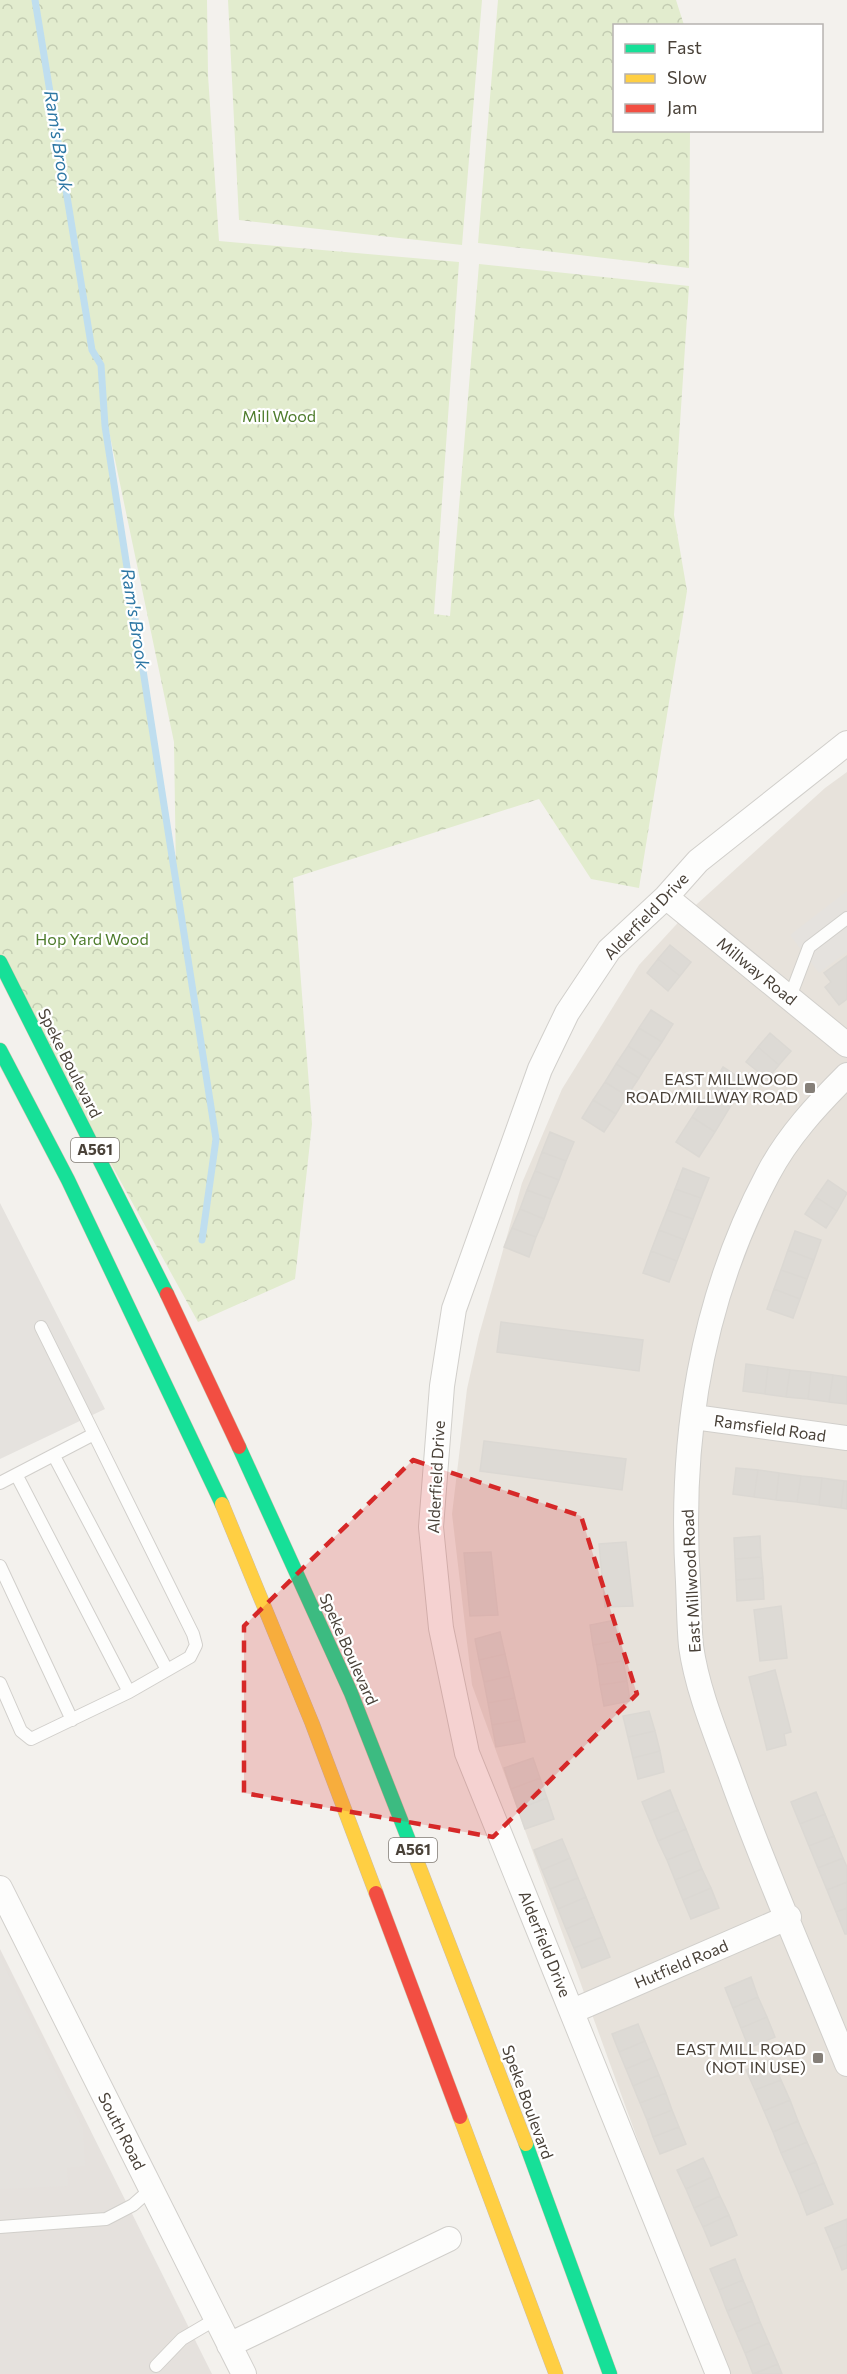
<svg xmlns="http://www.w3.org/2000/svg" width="847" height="2374" font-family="Commissioner,sans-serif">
  <defs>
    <pattern id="forest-crowns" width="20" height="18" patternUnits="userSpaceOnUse" patternTransform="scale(1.5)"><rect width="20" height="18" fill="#e2ecce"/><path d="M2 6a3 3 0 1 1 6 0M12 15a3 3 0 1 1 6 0" fill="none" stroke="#c3ccb2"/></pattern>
  </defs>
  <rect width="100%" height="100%" fill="#f3f1ed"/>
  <path fill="#e7e2db" d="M847 772V2374H723L472 1685 452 1514 467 1389 479 1335 522 1183 562 1089 639 965 686 914 825 788Z"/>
  <path fill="#e5e1dd" d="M0 1949 212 2374H0Z"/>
  <path fill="url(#forest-crowns)" fill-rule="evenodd" d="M0 0H207L208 75 219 241 459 262 434 614 450 616 479 264 689 286 674 515 687 591 639 888 591 879 539 799 293 878 312 1124 295 1279 198 1322 0 962ZM105 412 174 742 176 874 105 426Z
    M228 0H482L462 245 239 220Z
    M498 0H676L684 25 614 26V130L690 131 689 268 478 243Z"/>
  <path fill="#e5e2de" d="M847 891V952L819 973 790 935Z
    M0 1203 105 1409 0 1459Z
    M0 1957 83 2129 85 2166 67 2168 68 2186 0 2189Z"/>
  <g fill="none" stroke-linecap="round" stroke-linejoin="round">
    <path stroke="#bfdeef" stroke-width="7" d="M35 0 92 350 101 365 105 426 216 1139 202 1240"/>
  </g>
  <path fill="#dddad5" stroke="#dbd8d3" stroke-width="1.5" d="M670 945 691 962 680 976 658 959Z
    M847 956V999L839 1005 825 987 831 982 824 973Z
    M658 959 680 976 668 991 647 973Z
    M651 1010 673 1024 662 1042 639 1028Z
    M639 1028 662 1042 650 1060 628 1046Z
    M770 1033 791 1051 779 1065 758 1047Z
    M628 1046 650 1060 639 1078 616 1064Z
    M758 1047 779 1065 767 1079 746 1062Z
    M616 1064 639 1078 627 1096 605 1082Z
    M723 1067 746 1082 730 1107 708 1092Z
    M605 1082 627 1096 616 1114 593 1100Z
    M708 1092 730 1107 715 1132 692 1117Z
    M593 1100 616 1114 604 1132 582 1118Z
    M692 1117 715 1132 699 1157 676 1142Z
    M550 1132 574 1142 566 1161 542 1152Z
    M542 1152 566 1161 559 1180 535 1171Z
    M683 1168 709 1178 701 1198 675 1189Z
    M535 1171 559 1180 551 1199 527 1190Z
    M828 1180 847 1193 837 1211 816 1197Z
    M675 1189 701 1198 693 1219 667 1210Z
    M527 1190 551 1199 544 1219 520 1209Z
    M816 1197 837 1211 826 1228 805 1214Z
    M520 1209 544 1219 536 1237 512 1228Z
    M667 1210 693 1219 685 1240 659 1230Z
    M512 1228 536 1237 529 1257 504 1247Z
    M659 1230 685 1240 677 1261 651 1251Z
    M795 1231 821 1240 814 1260 788 1250Z
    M788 1250 814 1260 807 1279 781 1270Z
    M651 1251 677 1261 669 1282 643 1273Z
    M781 1270 807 1279 800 1299 774 1289Z
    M774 1289 800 1299 793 1318 767 1309Z
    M501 1322 643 1340 639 1371 497 1352Z
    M746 1364 768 1367 765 1394 743 1391Z
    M768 1367 790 1370 786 1397 765 1394Z
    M790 1370 811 1372 808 1399 786 1397Z
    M811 1372 833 1375 829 1402 808 1399Z
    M833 1375 847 1377V1404L829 1402Z
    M484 1441 626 1459 622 1490 480 1471Z
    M736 1468 758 1470 754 1497 733 1494Z
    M758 1470 779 1473 776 1500 754 1497Z
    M779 1473 801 1476 797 1502 776 1500Z
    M801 1476 822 1478 819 1505 797 1502Z
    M822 1478 844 1481 841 1508 819 1505Z
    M844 1481H847V1509L841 1508Z
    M760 1536 761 1557 735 1559 734 1538Z
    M626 1542 633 1606 605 1607 599 1544Z
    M491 1552 498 1615 470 1616 464 1553Z
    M761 1557 763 1578 736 1580 735 1559Z
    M763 1578 764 1599 737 1601 736 1580Z
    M781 1606 787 1658 760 1661 754 1610Z
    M616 1620 620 1640 593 1645 590 1625Z
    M500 1632 505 1654 479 1660 475 1639Z
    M620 1640 623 1661 597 1665 593 1645Z
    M505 1654 510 1676 484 1682 479 1660Z
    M623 1661 627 1681 600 1685 597 1665Z
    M775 1670 791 1732 784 1734 786 1745 767 1750 749 1677Z
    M510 1676 515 1698 488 1703 484 1682Z
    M627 1681 630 1701 604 1706 600 1685Z
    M515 1698 520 1720 492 1725 488 1703Z
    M649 1711 655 1731 628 1737 623 1716Z
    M520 1720 525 1742 496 1747 492 1725Z
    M655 1731 660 1751 633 1758 628 1737Z
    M660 1751 664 1772 638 1779 633 1758Z
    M533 1758 540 1778 511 1789 504 1768Z
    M540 1778 547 1798 518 1809 511 1789Z
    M670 1790 678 1810 650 1821 642 1802Z
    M816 1792 825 1814 800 1824 791 1802Z
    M547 1798 554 1819 525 1829 518 1809Z
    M678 1810 686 1829 658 1841 650 1821Z
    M825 1814 834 1836 809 1846 800 1824Z
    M686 1829 694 1849 667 1860 658 1841Z
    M834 1836 843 1858 818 1868 809 1846Z
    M562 1839 570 1858 542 1870 534 1850Z
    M694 1849 702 1869 675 1880 667 1860Z
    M570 1858 578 1878 550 1889 542 1870Z
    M843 1858 847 1867V1882L827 1890 818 1868Z
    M702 1869 711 1888 683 1900 675 1880Z
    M578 1878 586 1897 558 1909 550 1889Z
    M847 1882V1908L836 1912 827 1890Z
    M711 1888 719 1908 691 1919 683 1900Z
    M586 1897 594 1917 566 1929 558 1909Z
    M847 1908V1934H845L836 1912Z
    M594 1917 602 1937 574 1948 566 1929Z
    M602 1937 610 1957 582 1968 574 1948Z
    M751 1977 758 1997 733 2008 725 1988Z
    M758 1997 767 2017 741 2028 733 2008Z
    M767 2017 775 2037 749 2048 741 2028Z
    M638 2024 645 2041 619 2052 612 2034Z
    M645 2041 652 2058 626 2069 619 2052Z
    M652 2058 659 2075 633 2086 626 2069Z
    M772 2059 781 2080 755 2090 746 2070Z
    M659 2075 666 2093 640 2103 633 2086Z
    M781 2080 790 2100 764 2111 755 2090Z
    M666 2093 672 2110 647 2120 640 2103Z
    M790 2100 798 2121 773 2132 764 2111Z
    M672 2110 679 2127 653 2137 647 2120Z
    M798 2121 807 2142 781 2153 773 2132Z
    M679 2127 686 2144 660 2154 653 2137Z
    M807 2142 816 2162 790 2173 781 2153Z
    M703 2158 712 2177 686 2189 677 2170Z
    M816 2162 824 2183 799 2194 790 2173Z
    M712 2177 720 2196 694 2208 686 2189Z
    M824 2183 833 2204 807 2215 799 2194Z
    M720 2196 729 2215 703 2227 694 2208Z
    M729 2215 737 2235 711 2246 703 2227Z
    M847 2219V2244L834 2249 825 2228Z
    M847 2244V2268L842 2270 834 2249Z
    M735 2259 743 2280 719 2290 710 2269Z
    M743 2280 752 2301 727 2311 719 2290Z
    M752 2301 760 2322 736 2332 727 2311Z
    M760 2322 769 2343 745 2353 736 2332Z
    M769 2343 778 2364 753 2374 745 2353Z
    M778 2364 782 2374H754Z"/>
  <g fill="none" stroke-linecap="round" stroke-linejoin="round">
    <g stroke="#d1cfcb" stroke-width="14">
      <path id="lane" d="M790 997 809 947 847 918
        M41 1327 94 1434
        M54 1456 167 1670
        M17 1476 129 1692
        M0 1483 94 1434 193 1634 196 1645 190 1657 129 1692 31 1739 21 1731 0 1683
        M0 1566 72 1720
        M0 2227 106 2219 133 2205 151 2189
        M156 2366 182 2339 216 2319"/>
    </g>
    <g stroke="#d1cfcb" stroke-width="26">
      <path id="street" d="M666 897 847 1045
        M847 1075C817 1105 788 1136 768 1174 701 1300 679 1441 688 1582 689 1603 689 1625 691 1646 697 1689 715 1732 730 1773 765 1872 808 1967 847 2064
        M694 1417 847 1438
        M0 1888 244 2374
        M573 2011 789 1917
        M229 2345 449 2239
        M718 2374 467 1753 441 1628 431 1527 442 1386 454 1309 540 1069 567 1013 609 950 666 897 698 861 847 743"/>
    </g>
    <g stroke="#cabda9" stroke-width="15">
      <path id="fast" d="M0 962 167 1294
        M0 1050 68 1180 222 1504
        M239 1447 351 1693 415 1856
        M526 2144 610 2374"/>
    </g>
    <g stroke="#cabda9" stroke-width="15">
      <path id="slow" d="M222 1504 312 1723 376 1893
        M415 1856 526 2144
        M460 2117 556 2374"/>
    </g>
    <g stroke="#cabda9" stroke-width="15">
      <path id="jam" d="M167 1294 239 1447
        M376 1893 460 2117"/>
    </g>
    <use href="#lane" stroke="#fdfdfc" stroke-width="12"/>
    <use href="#street" stroke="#fdfdfc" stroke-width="24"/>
    <use href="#fast" stroke="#16e098" stroke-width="14"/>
    <use href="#slow" stroke="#ffcf43" stroke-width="14"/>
    <use href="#jam" stroke="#f24e42" stroke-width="14"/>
  </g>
  <path fill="#d62828" fill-opacity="0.2" stroke="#d62828" stroke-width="4.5" stroke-dasharray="12 8" stroke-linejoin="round" d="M413 1460 581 1516 637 1694 493 1837 244 1793V1626Z"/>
  <g fill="#857f78" stroke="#fff" stroke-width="2">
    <rect x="804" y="1082" width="12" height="12" rx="3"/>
    <rect x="812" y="2052" width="12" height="12" rx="3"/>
  </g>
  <g text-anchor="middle" stroke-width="4.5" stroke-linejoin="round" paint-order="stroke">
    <g fill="#fff" stroke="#807b74" stroke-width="1.5">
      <rect x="71" y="1138" width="48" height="24" rx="4.5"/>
      <rect x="389" y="1838" width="48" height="24" rx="4.5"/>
    </g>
    <g font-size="15" font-weight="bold" fill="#4a4239">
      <text x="95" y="1155">A561</text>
      <text x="413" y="1855">A561</text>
    </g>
    <g font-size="16" fill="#4e7c2c" stroke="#fff">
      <text x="279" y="422">Mill Wood</text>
      <text x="92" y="945">Hop Yard Wood</text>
    </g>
    <g font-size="16" fill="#4a4239" stroke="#fff">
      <text transform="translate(646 916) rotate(-46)" y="6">Alderfield Drive</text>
      <text transform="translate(757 971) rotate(39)" y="6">Millway Road</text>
      <text transform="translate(70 1063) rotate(63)" y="6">Speke Boulevard</text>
      <text transform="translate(770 1428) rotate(8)" y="6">Ramsfield Road</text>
      <text transform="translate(436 1477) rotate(-87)" y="6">Alderfield Drive</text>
      <text transform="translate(691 1581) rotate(-93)" y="6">East Millwood Road</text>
      <text transform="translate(349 1649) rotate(66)" y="6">Speke Boulevard</text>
      <text transform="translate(545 1944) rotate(68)" y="6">Alderfield Drive</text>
      <text transform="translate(681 1964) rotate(-23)" y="6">Hutfield Road</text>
      <text transform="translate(528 2102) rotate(70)" y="6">Speke Boulevard</text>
      <text transform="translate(122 2131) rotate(63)" y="6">South Road</text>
    </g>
    <g font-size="16" fill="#4a4239" stroke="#fff" text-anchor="end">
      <text x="798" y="1085">EAST MILLWOOD<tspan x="798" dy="18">ROAD/MILLWAY ROAD</tspan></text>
      <text x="806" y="2055">EAST MILL ROAD<tspan x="806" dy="18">(NOT IN USE)</tspan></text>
    </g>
    <g font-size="18" font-style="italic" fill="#2f78a5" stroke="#fff">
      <text transform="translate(58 141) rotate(81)" y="6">Ram's Brook</text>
      <text transform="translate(135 619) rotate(81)" y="6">Ram's Brook</text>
    </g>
  </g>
  <rect x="613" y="24" width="210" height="108" fill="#ffffff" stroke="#b7b3b0" stroke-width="1.5"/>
  <rect x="625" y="44" width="30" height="9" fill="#16e098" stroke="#b7b3b0" stroke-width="1.5"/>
  <text x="667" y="54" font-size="18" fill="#4a4239">Fast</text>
  <rect x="625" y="74" width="30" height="9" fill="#ffcf43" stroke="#b7b3b0" stroke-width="1.5"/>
  <text x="667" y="84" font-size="18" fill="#4a4239">Slow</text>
  <rect x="625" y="104" width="30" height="9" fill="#f24e42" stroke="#b7b3b0" stroke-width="1.5"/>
  <text x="667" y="114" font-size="18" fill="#4a4239">Jam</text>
</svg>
